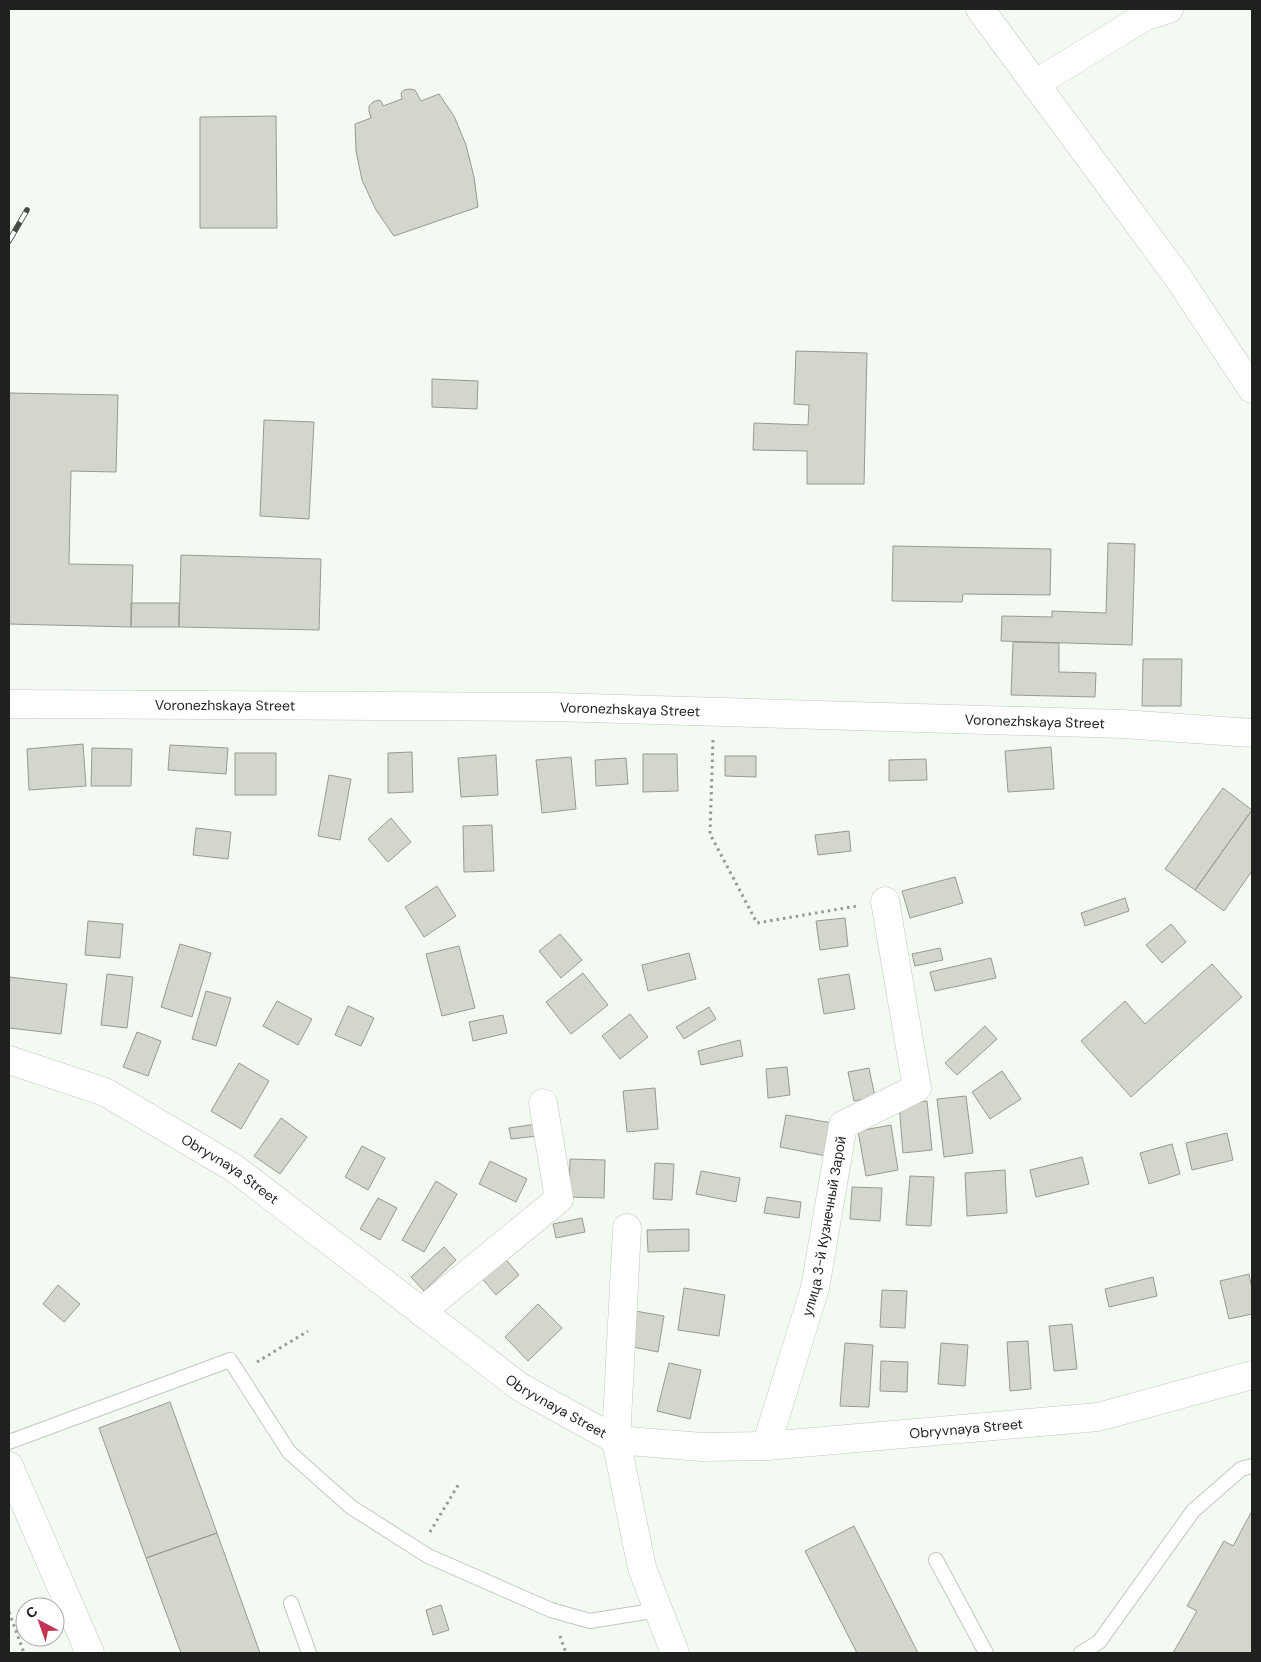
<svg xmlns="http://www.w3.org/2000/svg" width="1261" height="1662" font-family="'DM Sans',sans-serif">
  <rect width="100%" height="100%" fill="#f2faf2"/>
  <path fill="#d3d6cd" stroke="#989a91" d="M410 89 415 90 421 101 439 94 454 116 466 145 474 177 478 207 394 236 376 210 362 180 356 151 355 124 371 118 369 111V106L373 102 378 100 381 101 383 106 402 99 401 93 404 90Z
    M276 116 277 228H200V117Z
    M796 351 867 353 864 484H807V451L753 450 754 423 808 425 809 405 794 404Z
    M432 379 478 381 477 409 432 407Z
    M9 393 118 395 116 472 71 471 69 564 133 565 131 627 9 624Z
    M264 420 314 422 309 519 260 516Z
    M1108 543 1135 544 1132 645 1001 641 1002 616 1052 617V611L1106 613Z
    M893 546 1051 549 1050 595 963 594 962 602 892 601Z
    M181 555 321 559 319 630 179 627Z
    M131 603H179V627H131Z
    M1013 642 1059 643V672L1096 673 1095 697 1011 695Z
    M1143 659H1182L1181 706H1142Z
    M83 744 86 786 29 790 27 749Z
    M170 745 228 748 226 774 168 770Z
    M1051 747 1054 789 1008 792 1005 751Z
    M92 748 132 749 131 786H91Z
    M412 752 413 792 388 793V753Z
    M235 753H276V795H235Z
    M643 754H677L678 791 643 792Z
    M496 755 498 795 461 797 458 758Z
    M725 756H756V777L725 776Z
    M571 757 576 809 542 813 536 760Z
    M626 758 628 784 596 786 595 760Z
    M926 759 927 780 889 781V760Z
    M329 775 351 779 340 840 318 836Z
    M1223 788 1252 810 1195 890 1165 869Z
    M1252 810V871L1224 911 1195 890Z
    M391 818 411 842 388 862 368 839Z
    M492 825 494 871 464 872 463 826Z
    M196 828 231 832 228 859 193 855Z
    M849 831 851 851 818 855 815 835Z
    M955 877 963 903 910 918 902 891Z
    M437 886 456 916 424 937 405 907Z
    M1125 898 1129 911 1085 926 1081 913Z
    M845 918 848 946 820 950 816 921Z
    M88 921 123 924 120 958 85 955Z
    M1171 924 1186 942 1162 963 1146 945Z
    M560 934 582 960 561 978 539 951Z
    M180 944 211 953 192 1017 161 1007Z
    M459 946 475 1008 442 1016 426 954Z
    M940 948 943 960 915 966 912 954Z
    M689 953 696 979 648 991 642 965Z
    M991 958 996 978 935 991 930 972Z
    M1212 964 1242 997 1131 1097 1081 1041 1125 1001 1145 1024Z
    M583 973 608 1005 571 1034 546 1002Z
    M107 974 133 977 127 1028 101 1025Z
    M849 974 855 1009 824 1014 818 979Z
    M9 977 67 984 61 1034 9 1028Z
    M206 991 231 998 216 1046 192 1039Z
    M277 1001 312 1019 298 1045 263 1026Z
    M348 1006 374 1018 361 1046 335 1035Z
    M709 1007 716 1019 684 1039 676 1027Z
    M630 1014 648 1037 620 1059 602 1036Z
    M503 1015 507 1033 473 1041 469 1022Z
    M985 1026 997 1039 957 1075 945 1063Z
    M137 1032 161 1041 148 1076 123 1067Z
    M740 1040 743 1056 701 1065 698 1051Z
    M239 1063 269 1081 241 1129 211 1111Z
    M787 1067 790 1095 768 1098 766 1069Z
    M869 1068 875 1097 854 1101 848 1072Z
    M1002 1071 1021 1099 990 1119 972 1092Z
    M655 1088 658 1129 627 1132 623 1091Z
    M966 1096 973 1153 944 1157 937 1099Z
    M927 1101 932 1150 903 1153 899 1104Z
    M786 1115 832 1123 826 1156 780 1147Z
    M281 1118 307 1137 280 1174 254 1156Z
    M537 1124 538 1136 511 1139 509 1128Z
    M891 1125 898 1170 866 1176 858 1131Z
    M1227 1133 1233 1160 1192 1170 1186 1143Z
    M1172 1144 1180 1174 1149 1184 1140 1153Z
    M362 1146 385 1158 368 1190 345 1177Z
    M1082 1157 1089 1184 1036 1197 1030 1170Z
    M570 1159 605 1160 604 1198 569 1197Z
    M490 1161 527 1179 516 1202 479 1184Z
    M655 1163 674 1164 672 1200 653 1199Z
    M1005 1170 1007 1213 967 1216 965 1173Z
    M701 1171 740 1178 736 1202 696 1194Z
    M910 1176 934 1177 931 1226 906 1225Z
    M436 1181 457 1194 424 1252 402 1240Z
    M852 1187 882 1188 880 1221 850 1219Z
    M767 1197 801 1202 799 1218 764 1213Z
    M378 1198 397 1208 380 1240 360 1229Z
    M582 1218 585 1232 556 1238 553 1224Z
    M689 1229V1251L648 1252 647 1230Z
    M444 1247 456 1260 424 1291 411 1277Z
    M503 1256 519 1275 496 1295 480 1276Z
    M1249 1274 1252 1289V1314L1229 1319 1220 1281Z
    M1153 1277 1157 1296 1109 1307 1105 1289Z
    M58 1285 80 1304 64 1322 43 1304Z
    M684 1288 725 1295 719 1336 678 1330Z
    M882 1290 907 1291 905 1328 880 1327Z
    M538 1304 562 1328 528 1361 505 1337Z
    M635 1311 664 1316 658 1352 628 1346Z
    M1072 1324 1077 1369 1054 1371 1049 1326Z
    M1028 1341 1031 1389 1010 1391 1007 1342Z
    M845 1343 873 1345 869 1407 840 1406Z
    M941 1343 968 1345 965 1386 938 1384Z
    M881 1361 908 1362 907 1392 880 1391Z
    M669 1363 701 1370 690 1419 657 1411Z
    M170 1402 217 1533 146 1558 99 1428Z
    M1252 1511V1653H1173L1197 1611 1187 1606 1224 1541 1233 1546Z
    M854 1526 918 1653H857L805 1551Z
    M217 1533 260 1653H181L146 1558Z
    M441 1605 449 1630 433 1635 426 1610Z"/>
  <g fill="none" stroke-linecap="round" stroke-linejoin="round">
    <g stroke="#c1c8c1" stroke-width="16">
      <path id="lane" d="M9 1442 230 1360 289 1452 351 1507 428 1556 551 1610 590 1621 658 1610
        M936 1560 986 1653
        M291 1603 309 1653
        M1081 1653 1099 1642 1193 1511 1241 1469 1252 1466"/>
    </g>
    <g stroke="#c1c8c1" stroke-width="29">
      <g id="street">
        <path id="s1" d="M9 1060 105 1092 234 1168 520 1387 616 1440 702 1447 766 1446 1098 1417 1252 1375"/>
        <path d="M627 1228 616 1440 642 1568 675 1653"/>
        <path d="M421 1312 559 1199 543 1103"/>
        <path id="s2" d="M766 1446 815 1288 843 1125 917 1088 885 901"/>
        <path d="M9 1466 90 1653"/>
      </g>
    </g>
    <g stroke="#c1c8c1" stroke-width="29">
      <g id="secondary">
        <path d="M980 9 1177 276 1252 389"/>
        <path d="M1035 84 1144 17 1169 9"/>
        <path id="s3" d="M9 704 554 707 1122 724 1252 733"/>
      </g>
    </g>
    <path stroke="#959a95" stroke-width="3" stroke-dasharray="2.5 4" stroke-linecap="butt" d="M713 740 710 834 757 923 857 906
      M257 1362 308 1331
      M430 1532 460 1482
      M9 1612 24 1653
      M560 1636 566 1653"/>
    <use href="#lane" stroke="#fff" stroke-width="14"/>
    <use href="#street" stroke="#fff" stroke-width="28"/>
    <use href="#secondary" stroke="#fff" stroke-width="28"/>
    <g stroke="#484c48" stroke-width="5.5">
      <path id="rail" d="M9 241 27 210"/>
    </g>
    <use href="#rail" stroke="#fff" stroke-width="4" stroke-dasharray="11" stroke-linecap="butt"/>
  </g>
  <g text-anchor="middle" stroke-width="4" stroke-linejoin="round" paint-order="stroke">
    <g font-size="14" fill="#1e211e" stroke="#fff">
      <text dy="5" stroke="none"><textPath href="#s3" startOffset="216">Voronezhskaya Street</textPath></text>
      <text dy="5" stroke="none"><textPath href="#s3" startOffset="621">Voronezhskaya Street</textPath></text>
      <text dy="5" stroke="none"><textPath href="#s3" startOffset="1026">Voronezhskaya Street</textPath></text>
      <text dy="5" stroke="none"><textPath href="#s1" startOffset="248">Obryvnaya Street</textPath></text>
      <text dy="5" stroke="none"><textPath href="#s2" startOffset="228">улица 3-й Кузнечный Зарой</textPath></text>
      <text dy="5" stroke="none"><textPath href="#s1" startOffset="652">Obryvnaya Street</textPath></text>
      <text dy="5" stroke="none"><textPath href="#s1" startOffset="1072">Obryvnaya Street</textPath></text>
    </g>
  </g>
  <rect width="1261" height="1662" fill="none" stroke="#1e211e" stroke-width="20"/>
  <g transform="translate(40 1622) rotate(319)"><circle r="24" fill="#ffffff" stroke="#a5a6a5"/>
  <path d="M0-4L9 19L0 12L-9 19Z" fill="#c23253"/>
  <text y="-8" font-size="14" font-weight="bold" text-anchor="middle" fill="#1e211e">С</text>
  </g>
</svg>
